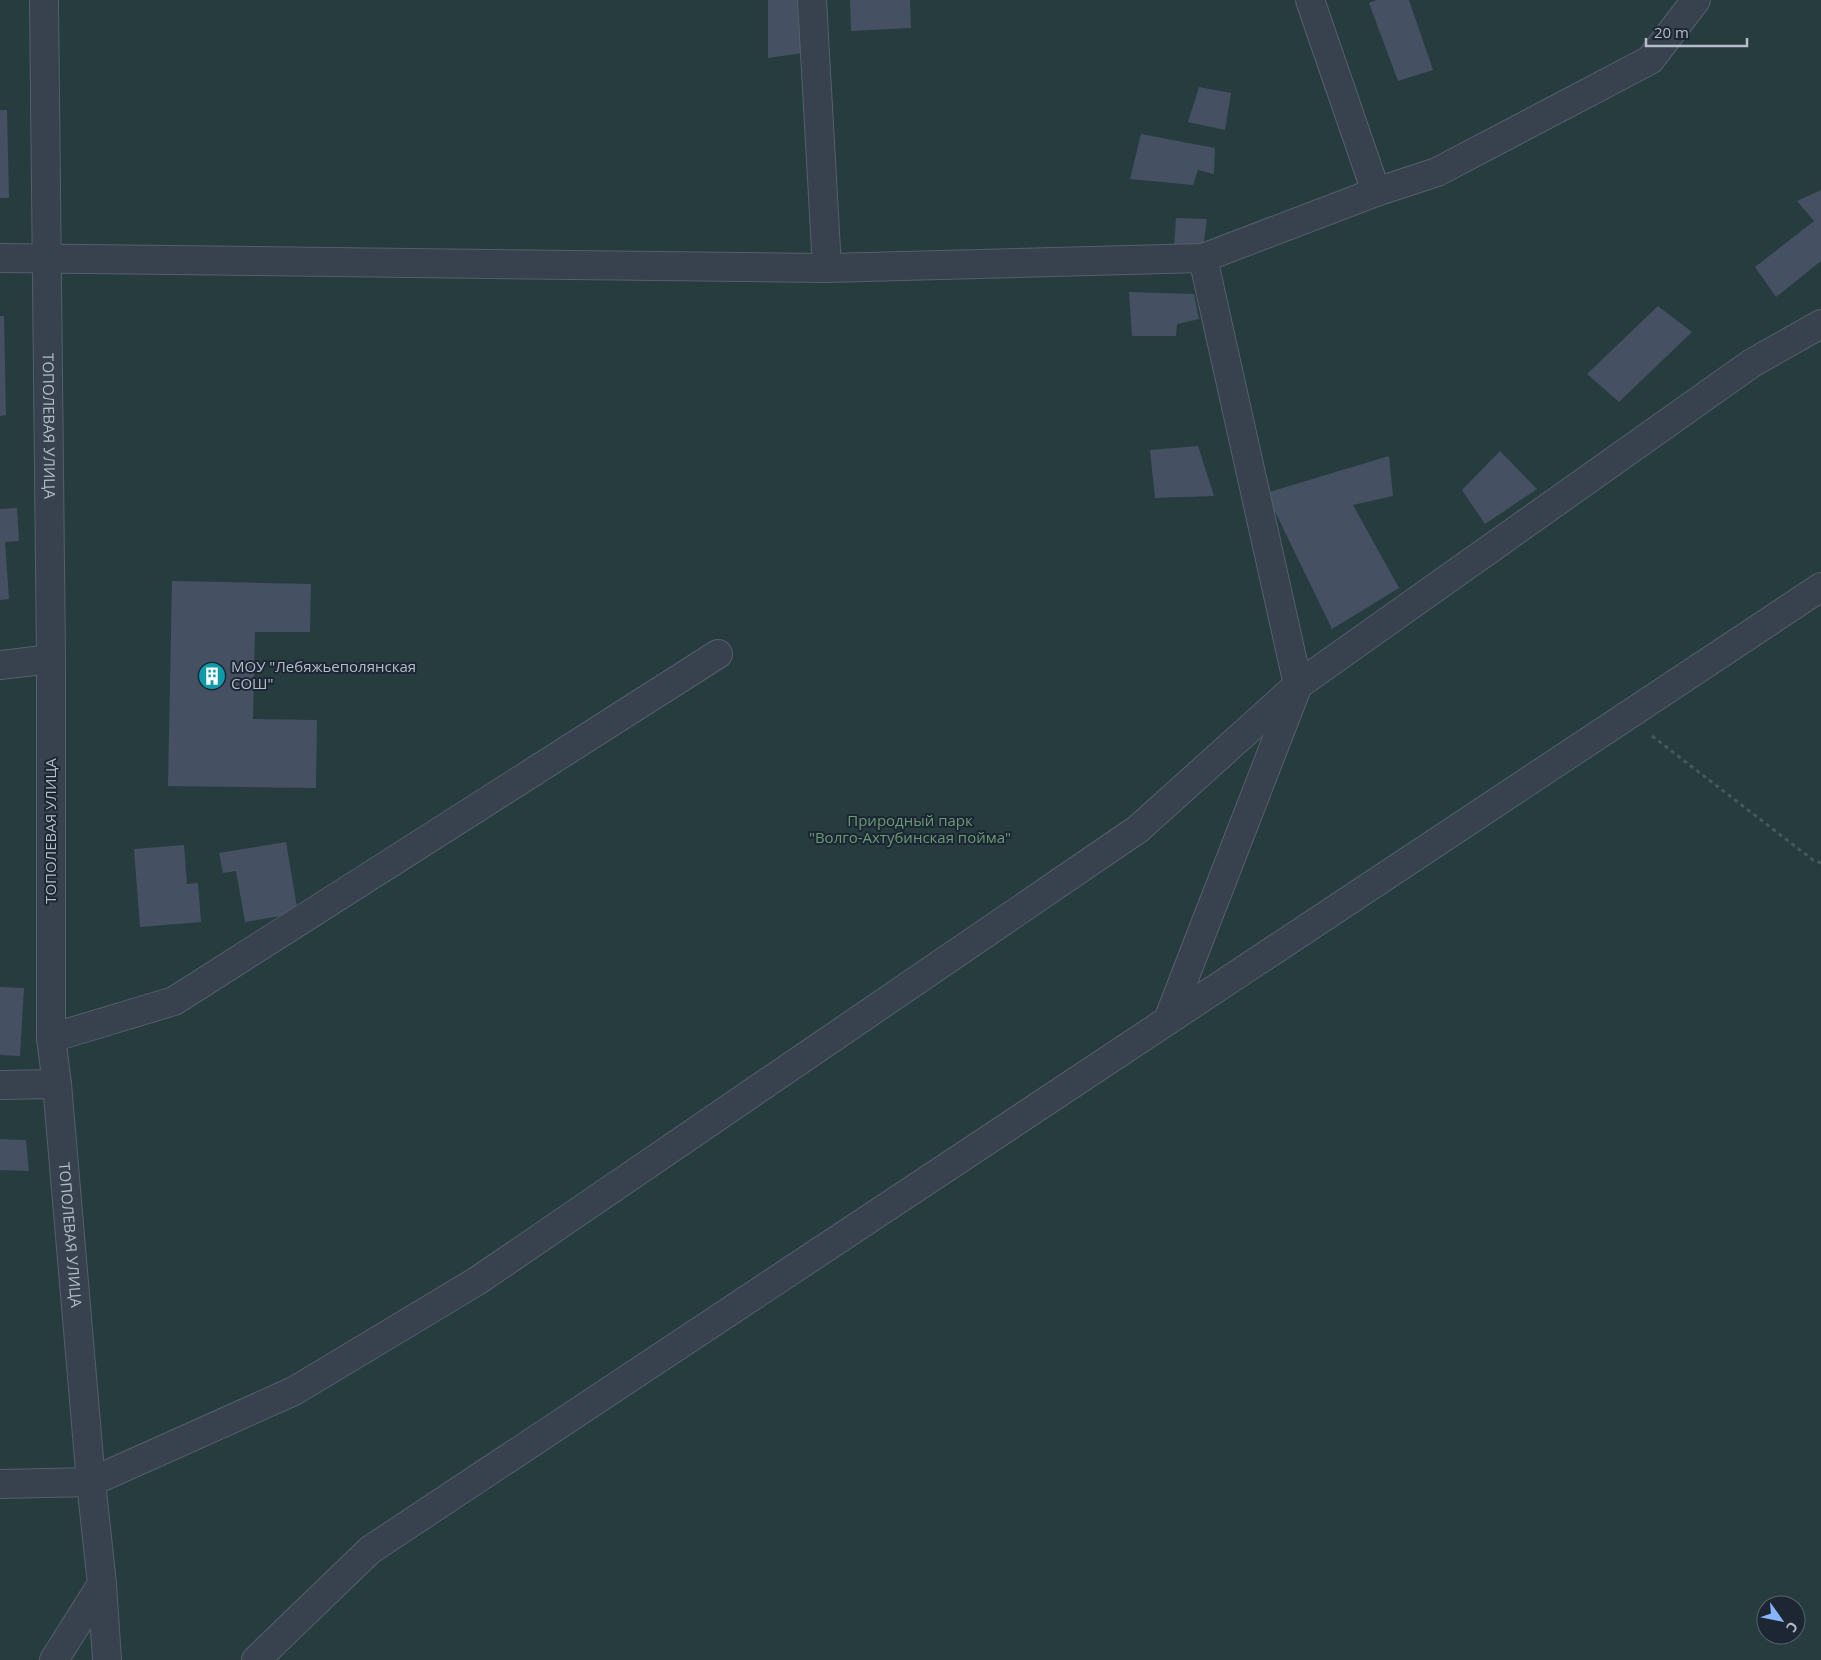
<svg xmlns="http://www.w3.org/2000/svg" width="1821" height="1660" font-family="'Open Sans',sans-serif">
  <rect width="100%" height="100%" fill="#242f3e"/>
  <path fill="#263c3f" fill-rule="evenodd" d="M0 0H1821V1660H0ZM1766 1605H1796V1635H1766Z"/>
  <path fill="#455162" d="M768 0H798L802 53 768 58Z
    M850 0H910L911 28 851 31Z
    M1376 0H1409L1433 70 1398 81 1369 3Z
    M1199 87 1231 93 1225 130 1188 122Z
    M0 110H7L9 198H0Z
    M1141 134 1215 148 1214 174 1198 170 1193 185 1130 179Z
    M1821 190V261L1776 297 1755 267 1814 221 1797 201Z
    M1176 218 1207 219 1203 248 1174 247Z
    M1129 292 1194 294 1199 319 1177 324 1176 336H1132Z
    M1658 306 1692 332 1619 402 1587 374Z
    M0 316H4L6 415 0 416Z
    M1198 446 1214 496 1155 498 1150 450Z
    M1500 451 1537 489 1485 524 1462 490Z
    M1389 456 1393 496 1353 505 1399 588 1332 629 1266 493Z
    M17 508 19 541 5 542 9 599 0 600V509Z
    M172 581 311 584 310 632H255L253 719 317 720 316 788 168 786Z
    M286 842 298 913 245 922 236 871 223 873 219 853Z
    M184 845 187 884 198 883 201 922 140 927 134 849Z
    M0 987 24 988 20 1056 0 1055Z
    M0 1139 26 1140 29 1171 0 1170Z"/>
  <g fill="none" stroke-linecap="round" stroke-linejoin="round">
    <g stroke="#565f6c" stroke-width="30">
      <g id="street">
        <path id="s1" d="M44 0 51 659V1038L57 1084 91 1482 102 1584 107 1660"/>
        <path d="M812 0 827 268"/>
        <path d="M1310 0 1376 192"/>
        <path d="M0 258 827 268 1203 258 1376 192 1437 172 1650 60 1696 0"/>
        <path d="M0 665 51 659"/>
        <path d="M1168 1020 1298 685 1203 258"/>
        <path d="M51 1038 174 1001 718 654"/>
        <path d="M0 1085 57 1084"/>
        <path d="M0 1484 91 1482 294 1391 477 1281 1138 829 1298 685 1752 363 1821 324"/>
        <path d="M54 1660 102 1584"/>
        <path d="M256 1660 370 1550 1821 587"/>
      </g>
    </g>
    <path stroke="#44595c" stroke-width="3" stroke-dasharray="4 4" stroke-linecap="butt" d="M1652 736 1813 860 1821 863"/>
    <use href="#street" stroke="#38414e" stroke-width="28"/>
  </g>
  <defs>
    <g id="building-disc" transform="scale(1.4375)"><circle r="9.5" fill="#0f9aa8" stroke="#1d2633"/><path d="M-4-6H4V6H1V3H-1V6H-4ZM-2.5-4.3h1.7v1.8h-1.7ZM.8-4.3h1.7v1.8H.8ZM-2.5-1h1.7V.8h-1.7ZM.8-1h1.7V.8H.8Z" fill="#fff"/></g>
  </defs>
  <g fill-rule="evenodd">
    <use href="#building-disc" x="212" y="676"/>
  </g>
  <g text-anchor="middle" stroke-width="4" stroke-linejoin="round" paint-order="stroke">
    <g font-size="15" fill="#b4bcc9" stroke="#1d2633">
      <text dy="5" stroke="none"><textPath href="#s1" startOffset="426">ТОПОЛЕВАЯ УЛИЦА</textPath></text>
      <text transform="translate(51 831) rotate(-90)" y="5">ТОПОЛЕВАЯ УЛИЦА</text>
      <text dy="5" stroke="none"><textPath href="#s1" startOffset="1236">ТОПОЛЕВАЯ УЛИЦА</textPath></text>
    </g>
    <g font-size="15" fill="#b4bcc9" stroke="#1d2633" text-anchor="start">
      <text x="231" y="672">МОУ "Лебяжьеполянская<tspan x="231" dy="17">СОШ"</tspan></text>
    </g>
    <g font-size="15" fill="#6b9a76" stroke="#1d2633">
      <text x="910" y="826">Природный парк<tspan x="910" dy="17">"Волго-Ахтубинская пойма"</tspan></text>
    </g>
  </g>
  <g transform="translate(1781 1620) rotate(123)"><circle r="24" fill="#1d2633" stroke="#59626f"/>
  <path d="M0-4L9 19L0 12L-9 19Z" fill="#8ab4f8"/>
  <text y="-8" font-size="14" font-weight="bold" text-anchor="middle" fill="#b4bcc9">С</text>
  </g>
  <path d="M1646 38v8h101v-8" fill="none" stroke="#b4bcc9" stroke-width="2.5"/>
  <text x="1654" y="38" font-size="15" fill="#b4bcc9" stroke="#1d2633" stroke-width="4" paint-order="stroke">20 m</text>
</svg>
